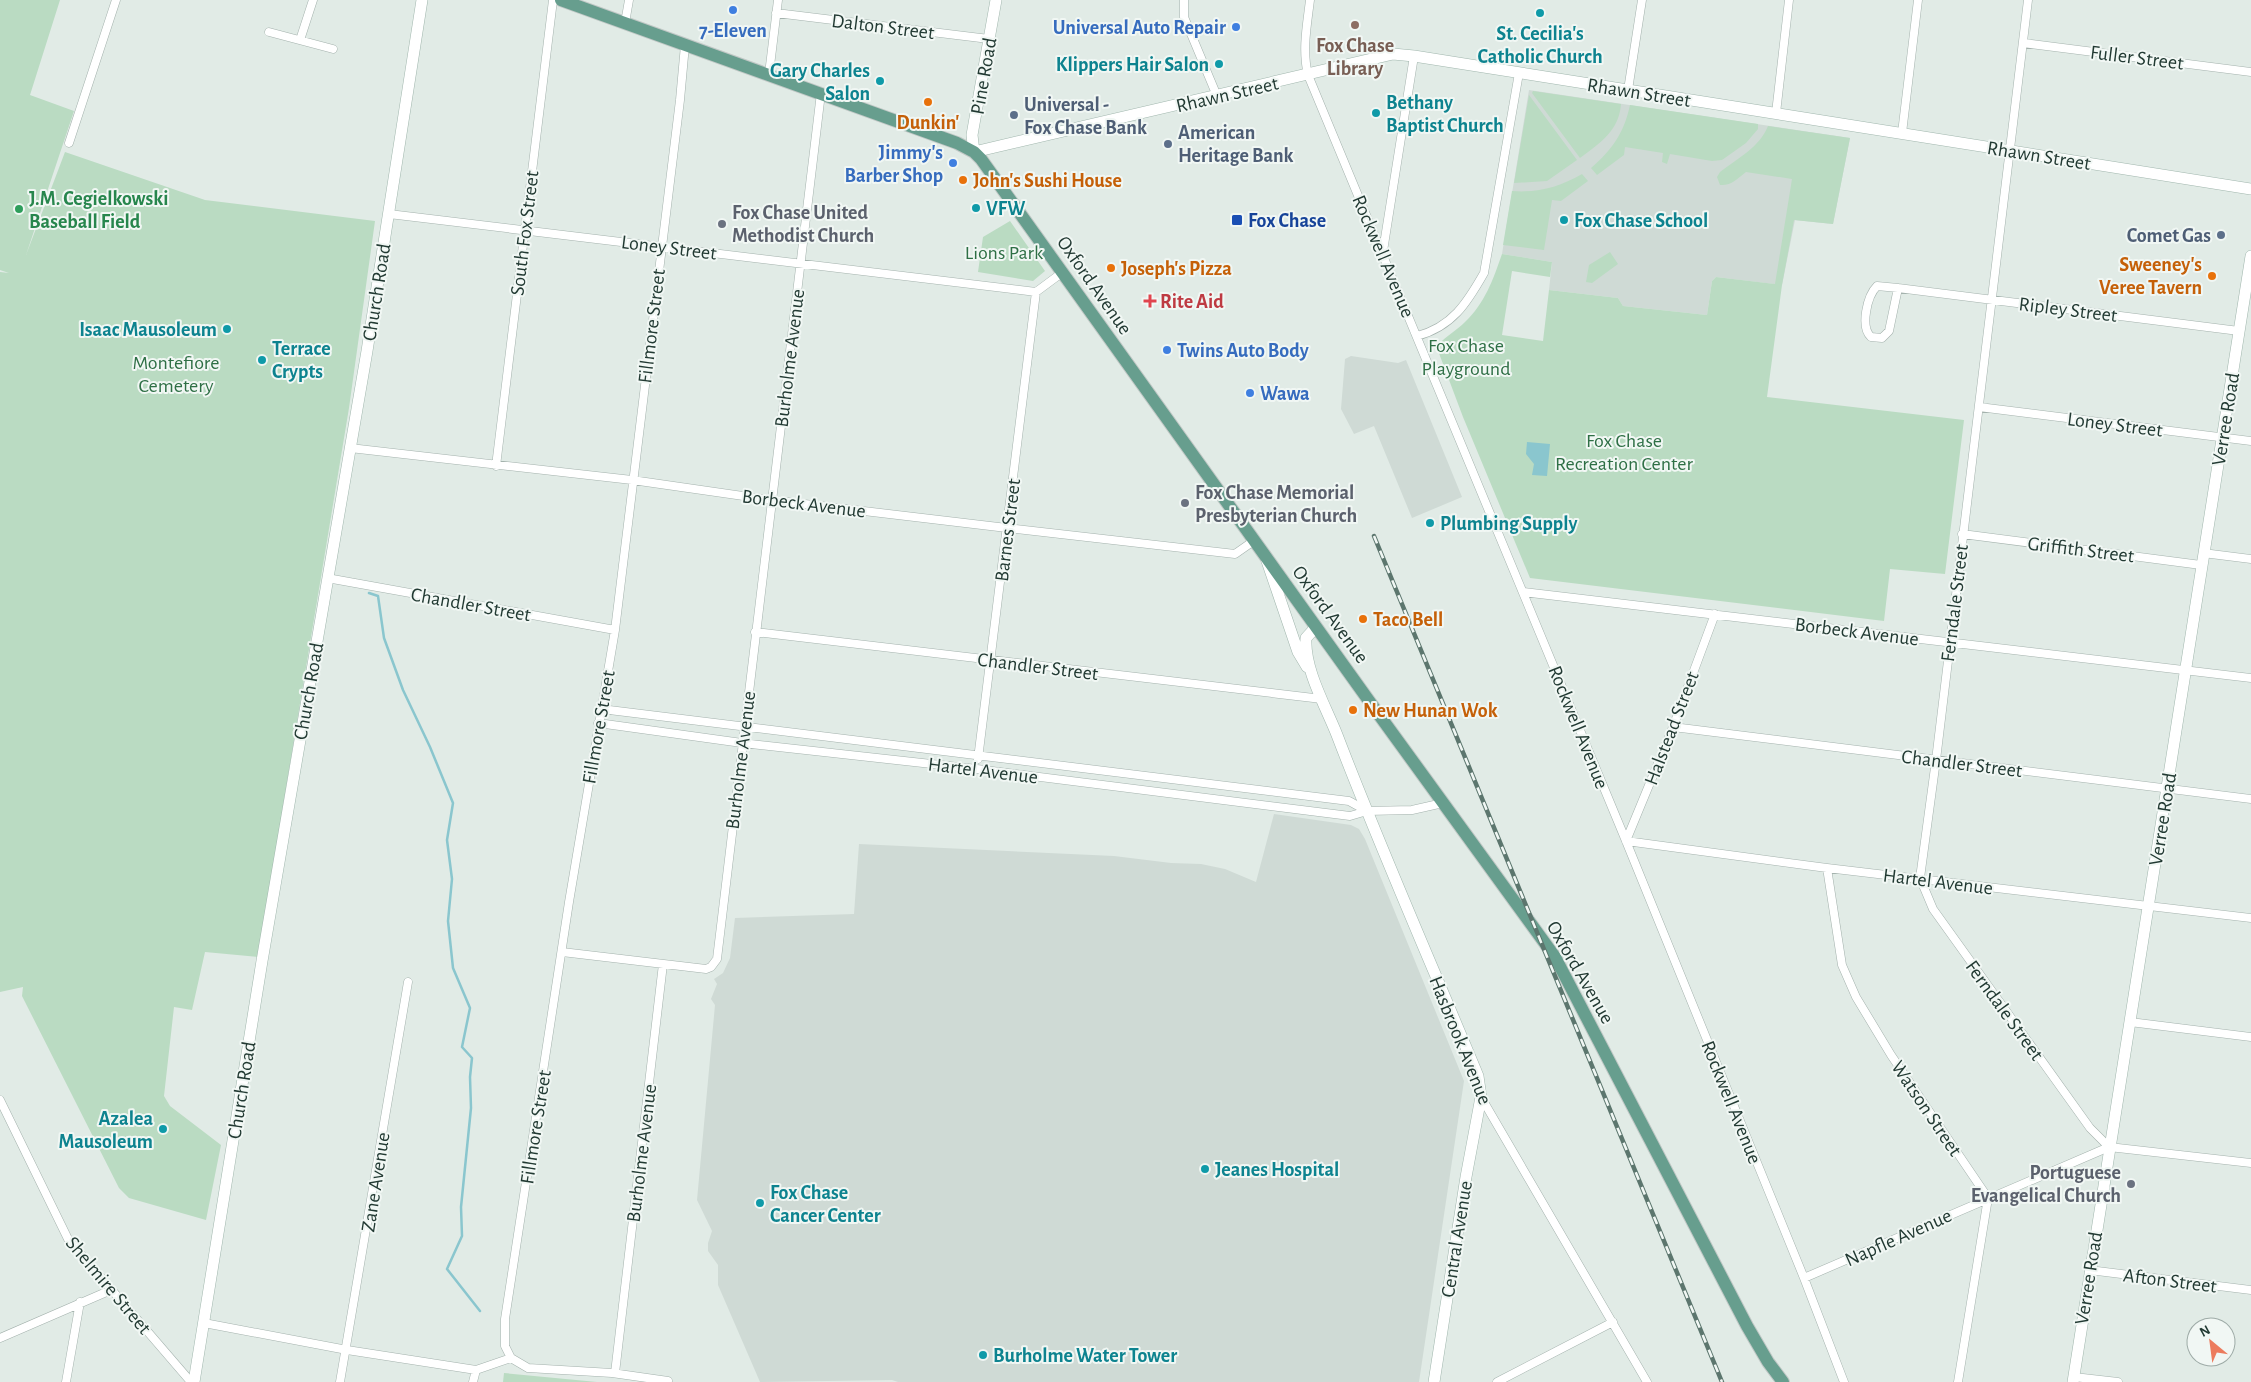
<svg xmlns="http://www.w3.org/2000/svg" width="2251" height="1382" font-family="'Alegreya Sans',sans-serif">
  <rect width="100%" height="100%" fill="#e1ebe6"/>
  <path fill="#cfdad5" d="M1529 90 1850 138 1833 224 1795 220 1782 285 1716 277 1712 281 1707 315 1623 306 1618 298 1549 290 1552 262 1502 254Z
    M1351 356 1398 363 1406 360 1462 497 1412 518 1374 426 1354 434 1341 409 1345 359Z
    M1274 814 1351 825 1359 829 1365 839 1464 1081 1419 1382H898L892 1380 760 1382 718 1285V1265L708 1251V1243L712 1231 697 1200 715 1005 711 999 717 984 714 979 723 973 730 958 735 918 854 914 859 844 1114 856 1171 863 1201 864 1225 869 1256 882Z"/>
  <path fill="#badbc2" d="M0 0H60L30 95 74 111 26 255 65 152 205 200 375 221 349 408 258 957 205 952 192 1010 174 1007 164 1096 170 1106 221 1145 206 1220 129 1198 119 1188 22 996 23 987 0 992V272L9 273 0 270Z
    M1533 91 1621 104C1619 131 1600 143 1580 158L1532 93Z
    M1529 95 1577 160 1547 181 1514 183Z
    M1630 105 1758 124V129L1746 143 1722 160 1712 161 1670 154 1667 164 1662 162 1663 153 1625 147 1624 155 1597 175 1591 168C1612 150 1624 133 1630 105Z
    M1768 126 1850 138 1833 224 1794 220 1782 285 1767 397 1964 420 1945 574 1890 569 1884 621 1530 578 1463 417 1437 348 1438 345C1446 336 1457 330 1465 322 1485 303 1493 280 1502 254L1552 262 1550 277 1512 271 1502 335 1543 341 1549 290 1618 298 1623 306 1707 315 1712 281 1716 277 1775 284 1792 179 1746 172C1737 179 1731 186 1720 185L1717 177 1720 172C1738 158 1759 148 1768 126Z
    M1582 174 1588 181 1561 201 1552 200 1544 250 1503 245 1512 191C1539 193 1559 187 1582 174Z
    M1010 221 1045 271 1033 281 978 272 983 237Z
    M1610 252 1618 264 1592 283 1586 282 1589 265Z
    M504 1373 597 1382H503Z"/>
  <path fill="#8ac6ce" d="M1527 442 1550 444 1547 476 1532 475 1534 464 1526 454Z"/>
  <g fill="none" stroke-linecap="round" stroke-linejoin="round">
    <path stroke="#8ac6ce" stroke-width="2.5" d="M369 593 378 596 384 638 403 690 430 747 453 803 447 840 452 879 448 921 453 968 470 1008 462 1047 472 1058 470 1077 471 1108 461 1207 462 1236 447 1269 480 1311"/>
    <g stroke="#a4b2ad" stroke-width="9">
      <path id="street" d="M1184 0V17L1217 96
        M1310 0C1307 25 1302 50 1308 75L1626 841 1804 1278 1844 1382
        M2028 0 1936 760 1920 878 1933 909 2090 1128 2109 1147
        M776 13 989 39
        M625 23 629 0
        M269 32 333 49
        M300 40 313 0
        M2023 43 2251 72
        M769 74 778 0
        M1628 90 1642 0
        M1776 113 1789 0
        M1902 133 1918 0
        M69 143 116 0
        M389 214 1036 292 1063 272
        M1383 251 1414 56
        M1898 288 1889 331 1882 338 1871 337C1860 327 1867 296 1877 286L1898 288 2239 331
        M1417 336C1452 327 1467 303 1484 273L1519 73
        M1979 407 2251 441
        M350 448 632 480 771 500 1007 528 1235 554 1255 540
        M496 466 553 0
        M1962 534 2201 565
        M2203 553 2251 559
        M327 578 615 630
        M1523 592 2251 678
        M1715 614 1673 727 1626 841 1827 868 2251 918
        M755 632 1322 699
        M601 709 1349 801 1367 811
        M598 723 742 743 977 769 1350 816 1367 811 1412 810 1443 803
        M1673 727 2251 799
        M978 759 1036 292
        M1827 868 1842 965 1856 997 1891 1055 1988 1198 1958 1382
        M562 952 706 969 711 967 717 959 821 93
        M2130 1022 2251 1037
        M1481 1097 1647 1382
        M0 1100 68 1239 191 1382
        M2089 1270 2251 1290
        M1804 1278 2109 1147 2251 1163
        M204 1323 347 1350 476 1370
        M0 1338 111 1290
        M511 1358 528 1368 612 1373 668 1381
        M615 1373 663 964
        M2074 1377 2118 1382
        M66 1382 80 1302
        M340 1382 408 982
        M473 1382 476 1370 511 1358 505 1346V1319L569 902 615 630 680 100 685 45
        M1497 1382 1613 1322"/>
    </g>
    <g stroke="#a0b6ad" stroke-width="12">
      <path id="secondary" d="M996 0 972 135 974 152 1393 54 1414 56 2251 189
        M1267 561 1298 652 1307 667
        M1316 627 1306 638C1304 669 1326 707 1337 735 1381 850 1431 963 1478 1076L1481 1097 1466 1177 1434 1382
        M194 1382 262 961 367 351 422 0
        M2073 1382 2251 256"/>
    </g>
    <g stroke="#c1c8c6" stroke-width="14">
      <path id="primary" d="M561 0 957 143 974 152 981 159 1377 712 1555 957 1747 1326 1768 1362 1783 1382"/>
    </g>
    <use href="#street" stroke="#fff" stroke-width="8"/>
    <use href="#secondary" stroke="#fff" stroke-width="11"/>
    <use href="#primary" stroke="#679e8e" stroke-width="12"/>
    <g stroke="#5c766e" stroke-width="4.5">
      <path id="rail" d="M1374 536 1722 1382"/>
    </g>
    <use href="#rail" stroke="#f1f7f4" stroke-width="2.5" stroke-dasharray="8" stroke-linecap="butt"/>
  </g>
  <g fill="#3f7fe0" stroke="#f1f7f4" stroke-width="2">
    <circle cx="733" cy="10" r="5"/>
    <circle cx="1236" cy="27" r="5"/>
    <circle cx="953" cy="163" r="5"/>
    <circle cx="1167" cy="350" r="5"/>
    <circle cx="1250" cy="393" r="5"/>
  </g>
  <g fill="#0f9aa8" stroke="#f1f7f4" stroke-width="2">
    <circle cx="1540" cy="13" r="5"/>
    <circle cx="1219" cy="64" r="5"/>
    <circle cx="880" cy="81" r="5"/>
    <circle cx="1376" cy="113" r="5"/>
    <circle cx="976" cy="208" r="5"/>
    <circle cx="1564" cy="220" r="5"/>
    <circle cx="227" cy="329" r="5"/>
    <circle cx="262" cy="360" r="5"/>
    <circle cx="1430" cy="523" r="5"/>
    <circle cx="163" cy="1129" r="5"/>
    <circle cx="1205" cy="1169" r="5"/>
    <circle cx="760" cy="1203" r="5"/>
    <circle cx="983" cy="1355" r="5"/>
  </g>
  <circle fill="#8d6e63" stroke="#f1f7f4" stroke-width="2" cx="1355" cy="25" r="5"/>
  <g fill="#e8710a" stroke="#f1f7f4" stroke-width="2">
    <circle cx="928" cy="102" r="5"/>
    <circle cx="963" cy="180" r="5"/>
    <circle cx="1111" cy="268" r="5"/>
    <circle cx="2212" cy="276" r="5"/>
    <circle cx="1363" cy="619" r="5"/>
    <circle cx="1353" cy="710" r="5"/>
  </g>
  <g fill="#5c6f8a" stroke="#f1f7f4" stroke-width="2">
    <circle cx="1014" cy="115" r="5"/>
    <circle cx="1168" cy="144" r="5"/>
    <circle cx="2221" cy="235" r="5"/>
  </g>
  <circle fill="#2e9e5b" stroke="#f1f7f4" stroke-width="2" cx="19" cy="209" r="5"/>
  <rect fill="#1a4fb4" stroke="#f1f7f4" stroke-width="2" x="1231" y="214" width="12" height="12" rx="2.5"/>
  <g fill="#6b7280" stroke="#f1f7f4" stroke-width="2">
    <circle cx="722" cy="224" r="5"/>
    <circle cx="1185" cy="503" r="5"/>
    <circle cx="2131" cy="1184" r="5"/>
  </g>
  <path fill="#e0444e" stroke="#f1f7f4" stroke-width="2" d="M1147.5 293.5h5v5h5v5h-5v5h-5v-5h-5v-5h5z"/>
  <g text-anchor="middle" stroke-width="4" stroke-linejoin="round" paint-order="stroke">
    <g font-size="20" fill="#223a33" stroke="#f1f7f4">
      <text transform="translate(883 26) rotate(7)" y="7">Dalton Street</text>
      <text transform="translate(2137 57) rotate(7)" y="7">Fuller Street</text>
      <text transform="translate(983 76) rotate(-80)" y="7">Pine Road</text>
      <text transform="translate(1639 92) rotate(9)" y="7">Rhawn Street</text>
      <text transform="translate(1227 94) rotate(-13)" y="7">Rhawn Street</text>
      <text transform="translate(2039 155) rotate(9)" y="7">Rhawn Street</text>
      <text transform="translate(524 233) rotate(-83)" y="7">South Fox Street</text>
      <text transform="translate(669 247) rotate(7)" y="7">Loney Street</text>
      <text transform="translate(1384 256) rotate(67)" y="7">Rockwell Avenue</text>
      <text transform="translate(1095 285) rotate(55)" y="7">Oxford Avenue</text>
      <text transform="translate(376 292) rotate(-81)" y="7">Church Road</text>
      <text transform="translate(2068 309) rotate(7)" y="7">Ripley Street</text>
      <text transform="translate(651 326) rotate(-83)" y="7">Fillmore Street</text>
      <text transform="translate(789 358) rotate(-83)" y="7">Burholme Avenue</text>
      <text transform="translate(2225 419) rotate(-81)" y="7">Verree Road</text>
      <text transform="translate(2115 424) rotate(7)" y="7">Loney Street</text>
      <text transform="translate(804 503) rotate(7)" y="7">Borbeck Avenue</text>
      <text transform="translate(1007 530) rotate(-83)" y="7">Barnes Street</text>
      <text transform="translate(2081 549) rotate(7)" y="7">Griffith Street</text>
      <text transform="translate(1954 603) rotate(-83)" y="7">Ferndale Street</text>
      <text transform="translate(471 604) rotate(10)" y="7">Chandler Street</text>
      <text transform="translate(1331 614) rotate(54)" y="7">Oxford Avenue</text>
      <text transform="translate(1857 631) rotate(7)" y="7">Borbeck Avenue</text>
      <text transform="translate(1038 666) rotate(7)" y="7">Chandler Street</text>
      <text transform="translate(308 691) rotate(-80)" y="7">Church Road</text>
      <text transform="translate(598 727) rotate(-80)" y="7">Fillmore Street</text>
      <text transform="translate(1579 727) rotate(68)" y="7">Rockwell Avenue</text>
      <text transform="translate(1671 728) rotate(-69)" y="7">Halstead Street</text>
      <text transform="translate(740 760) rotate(-83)" y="7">Burholme Avenue</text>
      <text transform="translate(1962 763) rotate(7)" y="7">Chandler Street</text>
      <text transform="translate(983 770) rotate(7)" y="7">Hartel Avenue</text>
      <text transform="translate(2162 819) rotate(-81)" y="7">Verree Road</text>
      <text transform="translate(1938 881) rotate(7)" y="7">Hartel Avenue</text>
      <text transform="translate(1581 972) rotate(60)" y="7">Oxford Avenue</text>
      <text transform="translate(2005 1010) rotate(54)" y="7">Ferndale Street</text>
      <text transform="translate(1461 1040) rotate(68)" y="7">Hasbrook Avenue</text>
      <text transform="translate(241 1090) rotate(-81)" y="7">Church Road</text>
      <text transform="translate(1732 1102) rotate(68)" y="7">Rockwell Avenue</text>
      <text transform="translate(1927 1108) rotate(56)" y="7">Watson Street</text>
      <text transform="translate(535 1127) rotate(-81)" y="7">Fillmore Street</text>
      <text transform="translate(641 1153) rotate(-83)" y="7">Burholme Avenue</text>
      <text transform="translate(375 1182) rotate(-81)" y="7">Zane Avenue</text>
      <text transform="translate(1898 1237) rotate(-24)" y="7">Napfle Avenue</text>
      <text transform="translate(1456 1239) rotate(-81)" y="7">Central Avenue</text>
      <text transform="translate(2088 1278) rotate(-81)" y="7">Verree Road</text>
      <text transform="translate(2170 1280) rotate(7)" y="7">Afton Street</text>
      <text transform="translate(109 1285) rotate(50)" y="7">Shelmire Street</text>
    </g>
    <g font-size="20" font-weight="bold" fill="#366cbe" stroke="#f1f7f4" text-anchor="end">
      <text x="1226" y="34">Universal Auto Repair</text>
      <text x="733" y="37" text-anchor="middle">7-Eleven</text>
      <text x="943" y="159">Jimmy's<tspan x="943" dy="23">Barber Shop</tspan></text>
      <text x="1177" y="357" text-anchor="start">Twins Auto Body</text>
      <text x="1260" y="400" text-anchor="start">Wawa</text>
    </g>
    <g font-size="20" font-weight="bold" fill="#0d838f" stroke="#f1f7f4" text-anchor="start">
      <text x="1540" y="40" text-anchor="middle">St. Cecilia's<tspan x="1540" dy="23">Catholic Church</tspan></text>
      <text x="1209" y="71" text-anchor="end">Klippers Hair Salon</text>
      <text x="870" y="77" text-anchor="end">Gary Charles<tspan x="870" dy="23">Salon</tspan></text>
      <text x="1386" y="109">Bethany<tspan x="1386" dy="23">Baptist Church</tspan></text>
      <text x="986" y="215">VFW</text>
      <text x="1574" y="227">Fox Chase School</text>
      <text x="217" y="336" text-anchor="end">Isaac Mausoleum</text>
      <text x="272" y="355">Terrace<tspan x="272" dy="23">Crypts</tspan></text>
      <text x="1440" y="530">Plumbing Supply</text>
      <text x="153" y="1125" text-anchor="end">Azalea<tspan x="153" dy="23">Mausoleum</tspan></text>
      <text x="1215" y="1176">Jeanes Hospital</text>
      <text x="770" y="1199">Fox Chase<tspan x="770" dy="23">Cancer Center</tspan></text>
      <text x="993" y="1362">Burholme Water Tower</text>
    </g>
    <g font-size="20" font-weight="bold" fill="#785e54" stroke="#f1f7f4">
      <text x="1355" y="52">Fox Chase<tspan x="1355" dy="23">Library</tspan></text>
    </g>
    <g font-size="20" font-weight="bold" fill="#4e5e75" stroke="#f1f7f4" text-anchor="start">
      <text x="1024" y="111">Universal -<tspan x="1024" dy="23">Fox Chase Bank</tspan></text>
      <text x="1178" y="139">American<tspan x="1178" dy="23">Heritage Bank</tspan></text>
      <text x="2211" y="242" text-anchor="end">Comet Gas</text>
    </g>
    <g font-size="20" font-weight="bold" fill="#c56008" stroke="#f1f7f4" text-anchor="start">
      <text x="928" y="129" text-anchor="middle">Dunkin'</text>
      <text x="973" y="187">John's Sushi House</text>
      <text x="2202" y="271" text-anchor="end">Sweeney's<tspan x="2202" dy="23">Veree Tavern</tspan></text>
      <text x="1121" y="275">Joseph's Pizza</text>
      <text x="1373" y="626">Taco Bell</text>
      <text x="1363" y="717">New Hunan Wok</text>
    </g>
    <g font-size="20" font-weight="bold" fill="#27864d" stroke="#f1f7f4" text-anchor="start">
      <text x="29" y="205">J.M. Cegielkowski<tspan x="29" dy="23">Baseball Field</tspan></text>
    </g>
    <g font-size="20" font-weight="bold" fill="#5b616d" stroke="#f1f7f4" text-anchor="start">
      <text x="732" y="219">Fox Chase United<tspan x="732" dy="23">Methodist Church</tspan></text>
      <text x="1195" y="499">Fox Chase Memorial<tspan x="1195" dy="23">Presbyterian Church</tspan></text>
      <text x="2121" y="1179" text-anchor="end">Portuguese<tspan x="2121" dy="23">Evangelical Church</tspan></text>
    </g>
    <g font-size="20" font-weight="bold" fill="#164399" stroke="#f1f7f4" text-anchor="start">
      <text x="1248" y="227">Fox Chase</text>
    </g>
    <g font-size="20" fill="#2e6f45" stroke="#f1f7f4">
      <text x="1004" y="259">Lions Park</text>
      <text x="1466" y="352">Fox Chase<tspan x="1466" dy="23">Playground</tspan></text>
      <text x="176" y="369">Montefiore<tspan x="176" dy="23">Cemetery</tspan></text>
      <text x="1624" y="447">Fox Chase<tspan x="1624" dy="23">Recreation Center</tspan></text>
    </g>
    <g font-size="20" font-weight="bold" fill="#be3a42" stroke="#f1f7f4" text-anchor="start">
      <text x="1160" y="308">Rite Aid</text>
    </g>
  </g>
  <g transform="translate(2211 1342) rotate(331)"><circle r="24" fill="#f1f7f4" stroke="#9eaba7"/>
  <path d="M0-4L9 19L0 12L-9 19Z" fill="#ec7b5d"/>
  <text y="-8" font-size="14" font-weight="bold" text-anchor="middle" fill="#223a33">N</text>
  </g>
</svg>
